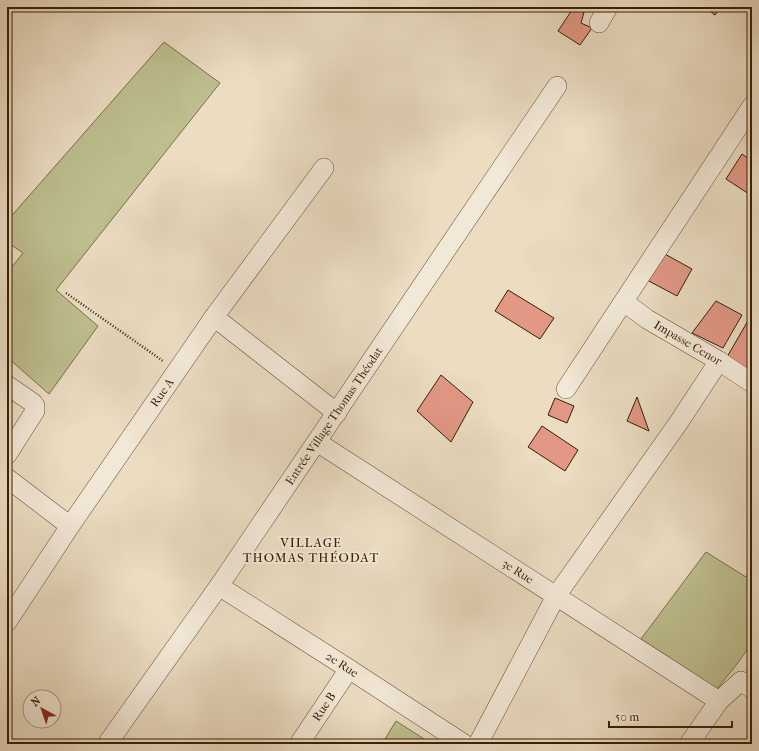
<svg xmlns="http://www.w3.org/2000/svg" width="759" height="751" font-family="'IM FELL French Canon',serif">
  <rect width="100%" height="100%" fill="#ebdcc2"/>
  <filter id="stains"><feTurbulence type="fractalNoise" baseFrequency=".005" numOctaves="4"/><feColorMatrix values="0 0 0 0 .2 0 0 0 0 .09 0 0 0 0 .02 0 0 0 .5 -.17"/></filter>
  <radialGradient id="worn" r=".72"><stop offset=".6" stop-color="#630" stop-opacity="0"/><stop offset="1" stop-color="#630" stop-opacity=".3"/></radialGradient>
  <path fill="#bebe8f" stroke="#7c6e48" d="M164 42 220 83 56 290 98 326 49 394 7 357V273L23 253 7 242V221Z
    M706 552 746 577 752 570V643L737 664 717 689 641 639Z
    M396 721 432 744H382Z"/>
  <path fill="#e29885" stroke="#391f02" d="M574 7H576L584 12 581 23 592 28 580 45 558 31Z
    M709 7H721L715 15 707 9Z
    M742 154 752 161V196L726 179Z
    M663 253 692 269 677 296 647 280Z
    M508 290 554 318 540 339 495 311Z
    M716 301 742 315 723 348 692 333Z
    M749 319 752 321V364L747 370 727 357Z
    M441 375 473 402 451 442 417 411Z
    M637 397 649 431 627 421Z
    M555 398 574 406 567 423 548 415Z
    M542 426 578 450 565 471 528 447Z"/>
  <g fill="none" stroke-linecap="round" stroke-linejoin="round">
    <g stroke="#664e32" stroke-width="20">
      <g id="minor">
        <path d="M599 23 608 7"/>
        <path id="s1" d="M624 302 647 319 719 361 752 383"/>
        <path d="M214 317 337 413"/>
        <path d="M7 385 33 403 35 406V411L7 455"/>
        <path d="M566 389 752 106"/>
        <path id="s2" d="M317 442 719 701"/>
        <path d="M7 478 70 526"/>
        <path id="s3" d="M219 586 349 669 464 744"/>
        <path id="s4" d="M7 622 70 526 214 317 324 168"/>
        <path id="s5" d="M107 744 219 586 557 86"/>
        <path id="s6" d="M299 744 349 669"/>
        <path d="M478 744 556 596 679 422 719 361"/>
        <path d="M689 744 719 701 741 681 752 689"/>
      </g>
    </g>
    <path stroke="#391f02" stroke-width="2.5" stroke-dasharray="1 2" stroke-linecap="butt" d="M66 293 163 361"/>
    <use href="#minor" stroke="#f2e8d7" stroke-width="19"/>
  </g>
  <g text-anchor="middle" stroke-width="3.5" stroke-linejoin="round" paint-order="stroke">
    <g font-size="12" fill="#391f02" stroke="#f2e8d7">
      <text dy="4" stroke="none"><textPath href="#s1" startOffset="76">Impasse Cenor</textPath></text>
      <text dy="4" stroke="none"><textPath href="#s4" startOffset="277">Rue A</textPath></text>
      <text dy="4" stroke="none"><textPath href="#s5" startOffset="399">Entrée Village Thomas Théodat</textPath></text>
      <text dy="4" stroke="none"><textPath href="#s2" startOffset="239">3e Rue</textPath></text>
      <text dy="4" stroke="none"><textPath href="#s3" startOffset="146">2e Rue</textPath></text>
      <text dy="4" stroke="none"><textPath href="#s6" startOffset="45">Rue B</textPath></text>
    </g>
    <g font-size="13" letter-spacing="1" fill="#391f02" stroke="#f2e8d7">
      <text x="311" y="547">VILLAGE<tspan x="311" dy="15">THOMAS THÉODAT</tspan></text>
    </g>
  </g>
  <rect width="759" height="751" fill="none" stroke="#ebdcc2" stroke-width="24"/>
  <rect x="8" y="8" width="743" height="735" fill="none" stroke="#391f02" stroke-width="2"/>
  <rect x="12" y="12" width="735" height="727" fill="none" stroke="#391f02"/>
  <g transform="translate(42 709) rotate(320)"><circle r="19" fill="#f2e8d7" stroke="#a89882"/>
  <path d="M0-3L7 15L0 10L-7 15Z" fill="#8f2418"/>
  <text y="-6" font-size="11" font-weight="bold" text-anchor="middle" fill="#391f02">N</text>
  </g>
  <path d="M609 721v6h123v-6" fill="none" stroke="#391f02" stroke-width="2"/>
  <text x="615" y="721" font-size="12" fill="#391f02" stroke="#f2e8d7" stroke-width="3" paint-order="stroke">50 m</text>
  <rect width="100%" height="100%" filter="url(#stains)"/>
  <rect width="100%" height="100%" fill="url(#worn)"/>
</svg>
